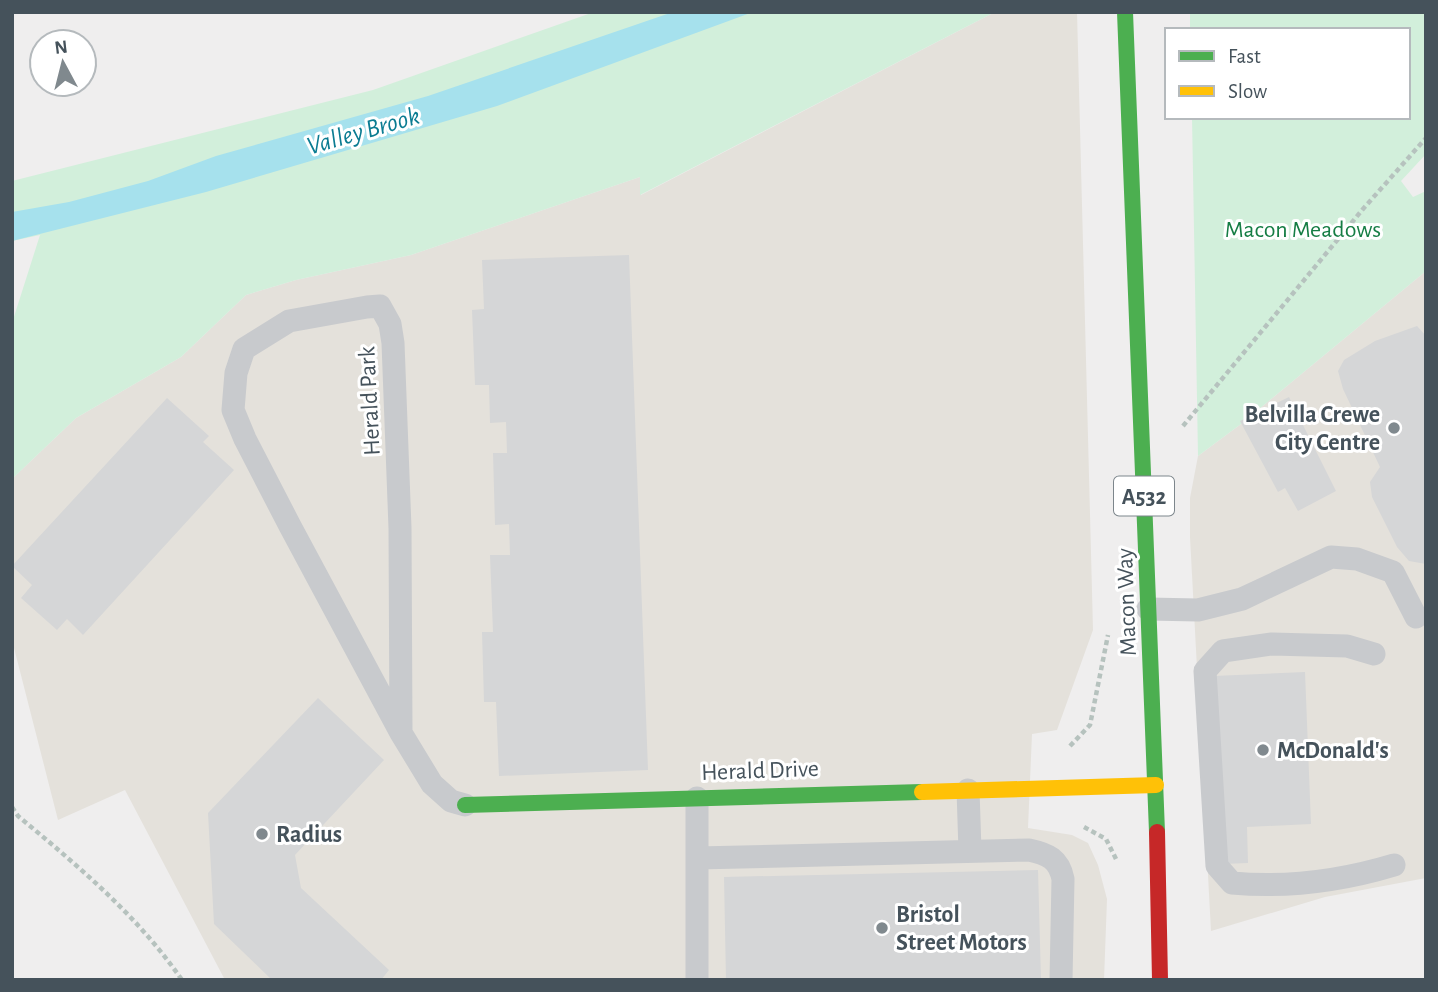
<svg xmlns="http://www.w3.org/2000/svg" width="1438" height="992" font-family="'Alegreya Sans',sans-serif">
  <rect width="100%" height="100%" fill="#efeeee"/>
  <path fill="#e4e1db" d="M995 12H1077L1093 630 1057 730 1032 734 1028 828 1072 835 1088 843 1098 865 1107 899 1104 980H225L125 790 58 820 12 640V479L76 418 181 357 246 295 296 280 411 255 640 177 641 195Z
    M1426 271V878L1325 897 1211 931 1190 537V498L1198 456 1241 424Z"/>
  <path fill="#d2efdb" d="M594 12H995L640 195V177L411 255 296 280 246 295 181 357 76 418 12 479V323L40 235 12 241V181L373 90Z
    M1190 12H1426V154L1401 181 1413 197 1426 191V271L1241 424 1198 456 1192 117H1408V30H1190Z"/>
  <path fill="#a6e1ed" d="M673 12H753L497 106 206 192 12 241V212L69 202 148 181 216 156 428 96Z"/>
  <path fill="#d5d6d7" d="M629 255 648 770 499 776 496 702H484L482 632H493L490 555H510L509 524 495 525 493 453H507L506 422 490 423 489 385H475L472 310 484 309 482 260Z
    M1417 326 1426 336V564L1409 561 1397 547 1372 497 1370 482 1380 467 1343 389 1338 371 1344 360 1375 341Z
    M1289 397 1336 491 1298 511 1285 488 1278 492 1240 421Z
    M167 398 209 436 203 442 234 470 83 635 67 619 57 630 21 598 32 585 12 566Z
    M1305 672 1311 824 1247 827 1248 863 1223 864 1214 676Z
    M318 698 384 760 295 855 301 888 389 970 381 980H272L214 924 208 813Z
    M1038 870 1041 980H726L724 877Z"/>
  <g fill="none" stroke-linecap="round" stroke-linejoin="round">
    <path stroke="#b6c2be" stroke-width="4.5" stroke-dasharray="5 3.5" stroke-linecap="butt" d="M1183 426 1363 209 1426 138
      M1070 746 1090 725 1108 635
      M12 807 18 816C78 866 137 915 182 980
      M1084 827 1106 839 1116 859"/>
    <path stroke="#c8cacd" stroke-width="23" d="M1148 609 1198 610 1242 599 1331 557 1357 559 1393 572 1416 617
      M1374 654 1347 646 1272 644 1223 651 1205 671 1217 866 1232 883C1287 888 1341 881 1394 865
      M401 733 400 528 393 343 390 324 380 306 367 307 289 321 244 349 236 373 233 410 245 439 290 526 401 733 432 784 451 801 465 805
      M968 790 970 851
      M697 858 1029 850C1048 854 1059 859 1063 879L1061 980
      M697 980V798"/>
    <path stroke="#4caf50" stroke-width="16" d="M1125 12 1157 832
      M465 805 922 792"/>
    <path stroke="#ffc107" stroke-width="16" d="M922 792 1156 785"/>
    <path stroke="#c62828" stroke-width="16" d="M1157 832 1160 980"/>
  </g>
  <g fill="#80898e" stroke="#fff" stroke-width="2.5">
    <circle cx="1394" cy="428" r="7"/>
    <circle cx="1263" cy="750" r="7"/>
    <circle cx="262" cy="834" r="7"/>
    <circle cx="882" cy="928" r="7"/>
  </g>
  <g text-anchor="middle" stroke-width="6" stroke-linejoin="round" paint-order="stroke">
    <rect fill="#fff" stroke="#7d868c" stroke-width="2" x="1114" y="476.5" width="60" height="39" rx="5"/>
    <g font-size="23" font-weight="bold" fill="#45525b">
      <text x="1144" y="504">A532</text>
    </g>
    <g font-size="24" fill="#157d44" stroke="#fff">
      <text x="1303" y="237">Macon Meadows</text>
    </g>
    <g font-size="24" fill="#45525b" stroke="#fff">
      <text transform="translate(369 401) rotate(-93)" y="8">Herald Park</text>
      <text transform="translate(1126 602) rotate(-92)" y="8">Macon Way</text>
      <text transform="translate(760 770) rotate(-2)" y="8">Herald Drive</text>
    </g>
    <g font-size="24" font-weight="bold" fill="#45525b" stroke="#fff" text-anchor="start">
      <text x="1380" y="422" text-anchor="end">Belvilla Crewe<tspan x="1380" dy="28">City Centre</tspan></text>
      <text x="1277" y="758">McDonald's</text>
      <text x="276" y="842">Radius</text>
      <text x="896" y="922">Bristol<tspan x="896" dy="28">Street Motors</tspan></text>
    </g>
    <g font-size="26" font-style="italic" fill="#0b7c92" stroke="#fff">
      <text transform="translate(363 130) rotate(-16)" y="9">Valley Brook</text>
    </g>
  </g>
  <rect width="1438" height="992" fill="none" stroke="#45525b" stroke-width="28"/>
  <rect x="1165" y="28" width="245" height="91" fill="#ffffff" stroke="#b5babd" stroke-width="2"/>
  <rect x="1179" y="51" width="35" height="10" fill="#4caf50" stroke="#b5babd" stroke-width="2"/>
  <text x="1228" y="63" font-size="21" fill="#45525b">Fast</text>
  <rect x="1179" y="86" width="35" height="10" fill="#ffc107" stroke="#b5babd" stroke-width="2"/>
  <text x="1228" y="98" font-size="21" fill="#45525b">Slow</text>
  <g transform="translate(63 63) rotate(353)"><circle r="33" fill="#ffffff" stroke="#b5babd" stroke-width="2"/>
  <path d="M0-5L12 26L0 18L-12 26Z" fill="#80898e"/>
  <text y="-10" font-size="19" font-weight="bold" text-anchor="middle" fill="#45525b">N</text>
  </g>
</svg>
